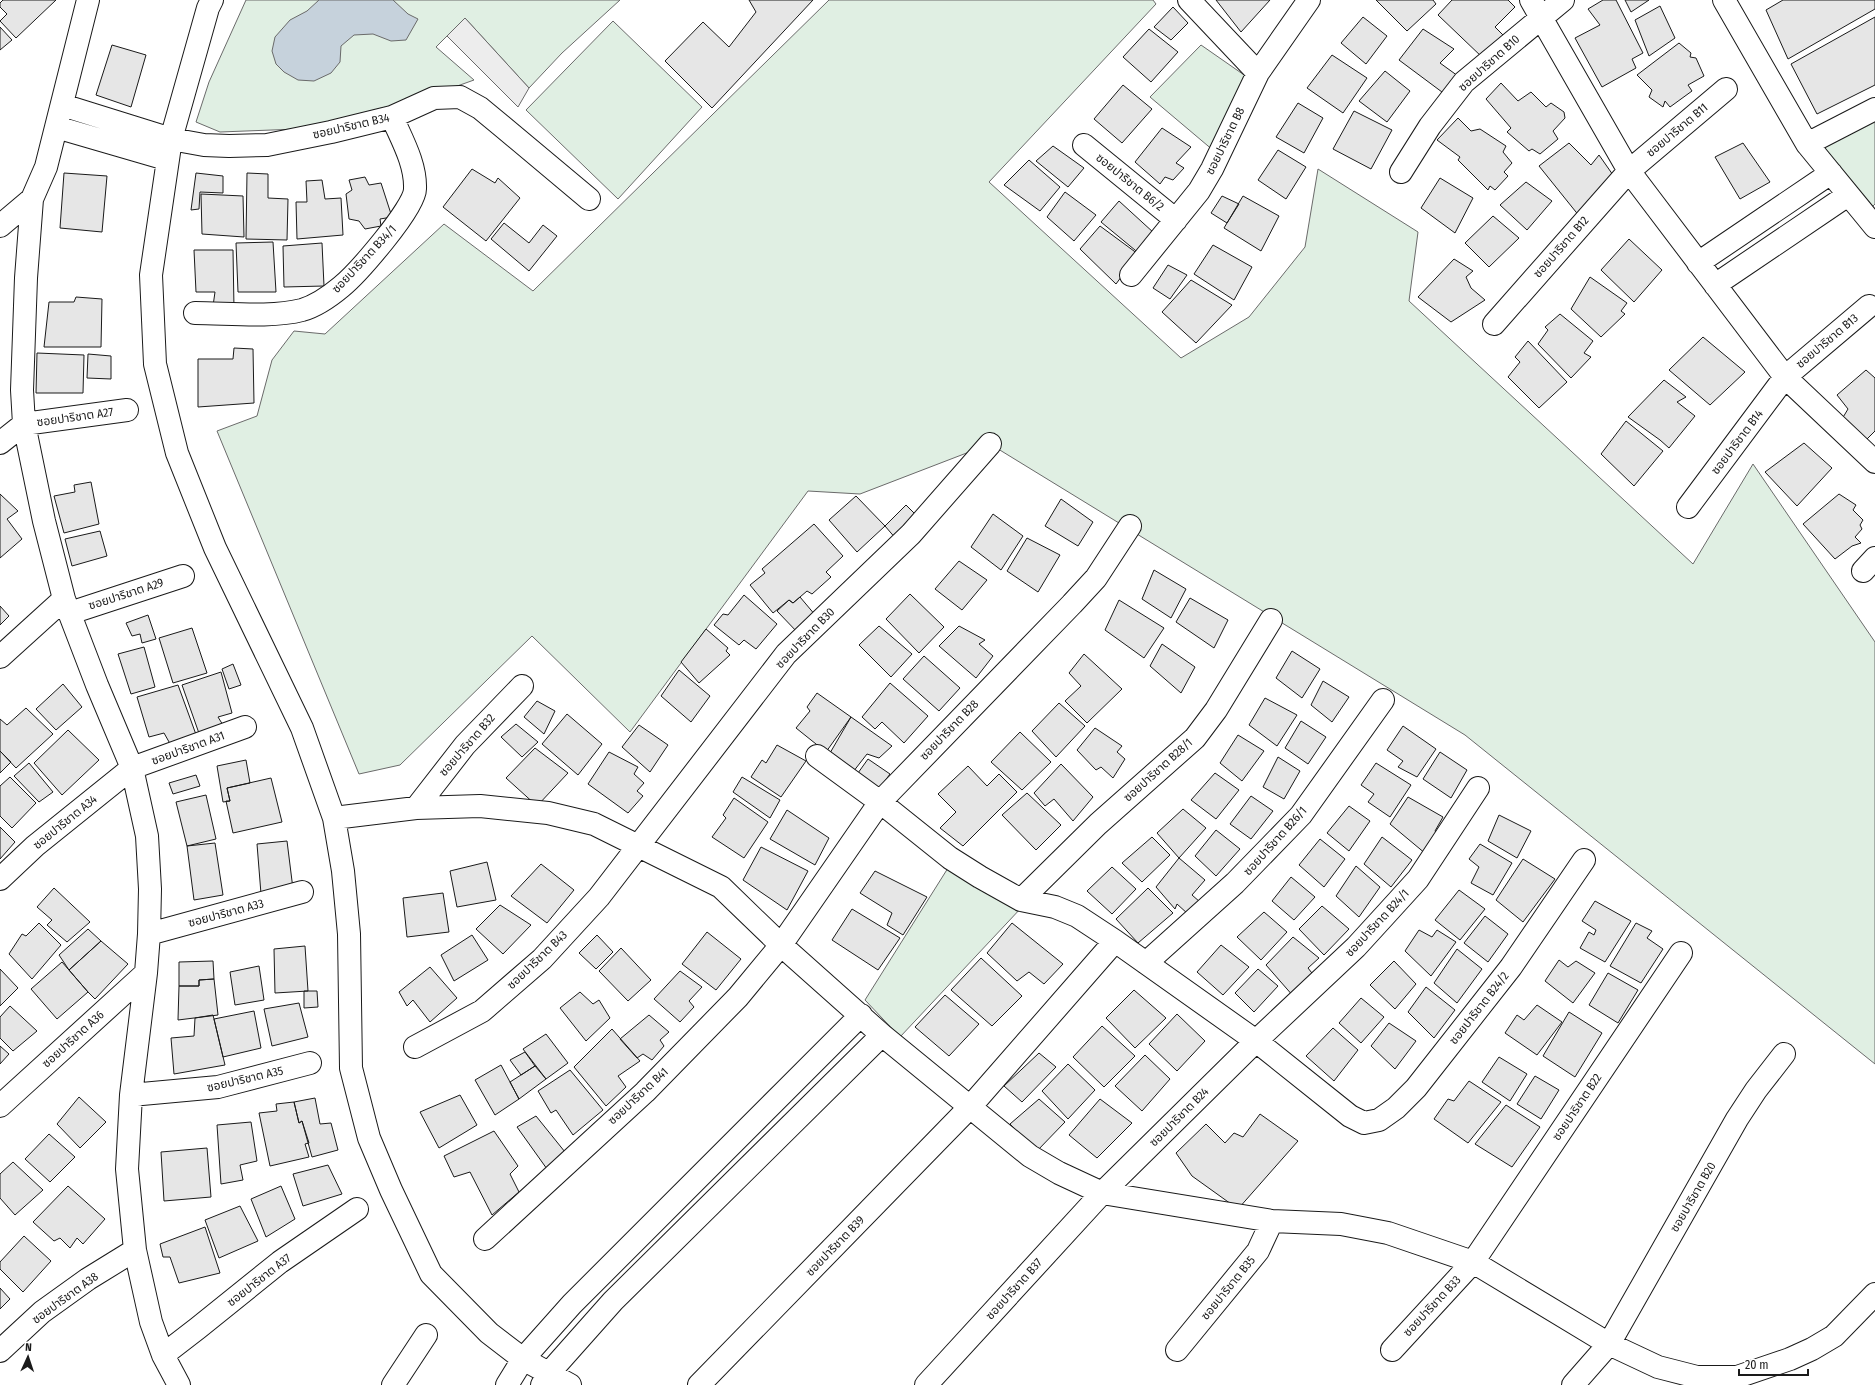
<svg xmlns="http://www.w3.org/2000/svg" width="1875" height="1385" font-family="'Fira Sans Condensed','Noto Sans Thai',sans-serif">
  <rect width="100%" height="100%" fill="#fff"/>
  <path fill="#e0efe3" stroke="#6a6a6a" d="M246 0H620L562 53 529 88 465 18 436 47 474 80 418 100 298 129 220 132 196 122 209 82Z
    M829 0H1153L1156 4 989 182 1181 358 1249 317 1305 247 1318 169 1418 232 1409 301 1693 564 1753 464 1875 642V1064L1465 735 990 444 860 494 808 491 630 732 532 636 400 765 359 774 217 431 257 416 272 360 294 331 325 334 444 224 533 291Z
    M613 21 702 107 618 199 526 110Z
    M1201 45 1247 77 1214 151 1150 97Z
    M1875 113V204L1866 213 1815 146Z
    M948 868 1022 907 900 1037 865 1000Z"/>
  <path fill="#ededed" stroke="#6a6a6a" d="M465 18 529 88 518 107 447 36Z"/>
  <path fill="#c6d2dc" stroke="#6a6a6a" d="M319 0H393L408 14 418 19 406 40 391 41 373 34 354 35 341 46 340 62 331 73 314 81 298 80 284 72 276 64 272 51 275 37 290 20 307 11Z"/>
  <path fill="#e6e6e6" stroke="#1a1a1a" d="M3 0H56L16 38 0 21 7 14 0 7V3Z
    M749 0H813L712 108 665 61 703 22 729 47 756 12Z
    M1216 0H1270L1241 32Z
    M1376 0H1433L1436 4 1407 31Z
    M1452 0H1508L1515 7 1495 27 1506 38 1483 58 1438 15Z
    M1603 0H1616L1643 53 1632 59 1636 68 1602 87 1575 38 1600 25 1588 9Z
    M1625 0H1649L1631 12Z
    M1783 0H1875V9L1788 59 1766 10Z
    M1660 6 1675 38 1649 56 1635 20Z
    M1173 7 1188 23 1171 40 1154 27Z
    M1363 17 1387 36 1366 64 1341 43Z
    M1875 17V85L1817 114 1791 64Z
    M0 27 12 40 0 50Z
    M1149 29 1178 52 1151 82 1123 57Z
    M1423 29 1454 49 1440 63 1458 76 1446 95 1399 60Z
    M1679 43 1691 53 1690 57 1696 58 1704 76 1688 85 1692 91 1670 107 1665 101 1663 107 1649 97 1652 90 1637 75Z
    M112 45 146 55 131 107 96 95Z
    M1332 55 1367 78 1343 113 1307 88Z
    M1385 71 1410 91 1387 122 1359 101Z
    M1501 83 1518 101 1531 92 1546 107 1551 103 1564 112 1565 118 1553 131 1558 139 1540 154 1532 149 1529 151 1507 132 1511 128 1486 99Z
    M1123 85 1152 109 1122 143 1094 119Z
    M1298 103 1323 118 1304 153 1276 137Z
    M1354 111 1392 130 1371 169 1333 149Z
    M1458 118 1471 131 1480 129 1506 146 1503 152 1512 163 1504 172 1508 176 1495 190 1490 186 1488 190 1458 160 1460 157 1437 140Z
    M1162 128 1191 147 1176 163 1184 168 1173 180 1165 177 1160 184 1135 162Z
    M1569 143 1591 165 1599 155 1613 175 1580 217 1539 166Z
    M1743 143 1770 182 1740 199 1715 157Z
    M1053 146 1084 168 1068 187 1036 161Z
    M1278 150 1306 167 1286 199 1258 180Z
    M1029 160 1060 187 1040 211 1004 185Z
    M472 169 495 183 498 178 520 198 486 241 443 207Z
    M64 173 107 176 102 232 60 228Z
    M196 173 223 176V193L200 192 199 209 191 210Z
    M247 173 268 174V198L288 199 287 240 246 239Z
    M365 177 369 185 381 183 392 217 380 219 381 226 365 229 359 221 349 219 346 194 352 190 349 180Z
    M1440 178 1473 198 1455 233 1421 208Z
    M322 180 325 199 341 198 343 235 297 239 296 202H307L306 181Z
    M1526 182 1552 201 1527 230 1500 205Z
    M1065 192 1096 215 1074 241 1047 217Z
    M201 194 243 196 244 237 202 234Z
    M1222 196 1239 204 1227 223 1211 213Z
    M1243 196 1279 216 1261 251 1224 228Z
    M1119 201 1154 233 1141 255 1101 222Z
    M1493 216 1519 238 1489 267 1465 243Z
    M504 223 529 243 543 225 557 236 529 271 491 239Z
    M1100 226 1138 254 1116 284 1080 249Z
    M1629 239 1662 270 1634 302 1601 270Z
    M273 242 276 292H238L236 243Z
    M322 243 324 286 284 287 283 246Z
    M1213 245 1252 267 1234 300 1194 274Z
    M194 250H233L234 309 213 306 215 292H196Z
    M1454 259 1473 271 1466 277 1471 288 1485 300 1451 322 1418 297Z
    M1168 265 1187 275 1170 299 1153 288Z
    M1590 277 1627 303 1621 311 1625 314 1601 337 1571 309Z
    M1191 280 1232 305 1196 343 1162 312Z
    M76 297 102 299 101 347H44L49 302H74Z
    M1560 314 1593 341 1584 353 1591 357 1571 378 1538 344 1548 330 1545 327Z
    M1703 337 1745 372 1710 405 1669 370Z
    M1528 341 1567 382 1539 408 1508 377 1520 362 1515 357Z
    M234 348 253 349 254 403 198 407V359H233Z
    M37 353 84 355 83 393H36Z
    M88 354 111 356V379L87 378Z
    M1866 370 1875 378V431L1866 440 1842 419 1848 409 1837 395Z
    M1664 380 1686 397 1677 402 1695 416 1669 448 1660 440 1628 417Z
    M1626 421 1663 451 1634 486 1601 454Z
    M1804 443 1832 468 1797 506 1765 472Z
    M91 482 99 524 64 533 54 496 75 492 74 485Z
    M0 494 18 511 7 519 22 539 0 558Z
    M1839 494 1856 505 1853 510 1863 520 1860 525 1862 529 1855 537 1861 543 1852 546 1835 559 1803 524Z
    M856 496 885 526 857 552 829 520Z
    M1061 499 1093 522 1078 546 1045 526Z
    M906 505 919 518 897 540 885 526Z
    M993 514 1023 536 1001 570 971 547Z
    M814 524 843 556 826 572 831 577 812 594 807 591 793 603 789 600 773 613 750 585 765 573 762 569Z
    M100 531 107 556 72 566 65 539Z
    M1027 538 1060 555 1038 592 1007 571Z
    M959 561 987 580 962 610 935 589Z
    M1154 570 1186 589 1171 618 1142 599Z
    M910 594 944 627 919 653 886 619Z
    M744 595 777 624 756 649 744 640 739 645 714 625 723 614 728 615Z
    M800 597 816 616 799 634 777 611 789 600 793 603Z
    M1190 598 1228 620 1214 648 1176 622Z
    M1119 600 1164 628 1144 658 1105 630Z
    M0 606 9 616 0 625Z
    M148 615 156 639 142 643 140 634 132 636 126 623Z
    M879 626 912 654 891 677 859 645Z
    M959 626 985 640 979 644 993 656 976 678 939 646Z
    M192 628 207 673 173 683 159 638Z
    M706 629 728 648 726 651 730 655 699 683 681 662Z
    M1162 644 1195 667 1181 693 1150 666Z
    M144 647 155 687 131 694 118 654Z
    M1292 651 1320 669 1302 698 1276 678Z
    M1084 654 1122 689 1087 723 1065 701 1081 686 1069 673Z
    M924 656 960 688 939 711 903 679Z
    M233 664 241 685 229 689 222 669Z
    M679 670 710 696 691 722 661 696Z
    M221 672 232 713 218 717 226 730 201 739 182 685Z
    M1323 681 1349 697 1332 722 1311 705Z
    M890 683 928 716 904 743 882 722 875 729 862 717Z
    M63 684 82 707 56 730 36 709Z
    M178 685 198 740 173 749 164 733 149 737 137 697Z
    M817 693 851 717 826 752 796 728 810 711 807 707Z
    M1265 698 1297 715 1277 746 1249 725Z
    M537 701 555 711 544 734 524 717Z
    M1059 703 1085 726 1056 757 1032 731Z
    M26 708 53 734 16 768 0 751V719L7 725Z
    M567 714 602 744 578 775 542 744Z
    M851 717 892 746 879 758 867 754 853 772 830 753Z
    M1301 721 1326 737 1308 764 1285 748Z
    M516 724 538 742 522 757 501 737Z
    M639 725 668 745 650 772 622 747Z
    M1403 726 1436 749 1417 777 1398 767 1403 761 1387 750Z
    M1095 728 1122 746 1117 752 1125 759 1113 778 1101 767 1096 770 1077 750Z
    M68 730 99 760 62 795 34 763Z
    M1020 732 1051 762 1022 790 991 762Z
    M1238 735 1264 751 1242 781 1220 763Z
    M777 745 806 761 781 797 751 777 762 760 766 763Z
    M535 748 568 773 537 806 506 778Z
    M0 751 11 762 0 773Z
    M609 752 638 767 634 774 644 783 637 791 643 796 628 813 588 784Z
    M1440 752 1467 770 1451 798 1423 779Z
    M1278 757 1300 771 1284 799 1263 787Z
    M868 759 890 774 879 789 858 773Z
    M246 760 250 783 227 788 230 801 223 802 217 766Z
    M29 763 53 792 39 802 14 776Z
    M1376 763 1411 785 1390 817 1368 802 1374 794 1361 785Z
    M1061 764 1093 797 1073 821 1054 799 1045 806 1034 793Z
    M968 766 987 786 999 774 1017 792 963 846 940 828 956 812 938 794Z
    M1215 773 1239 790 1216 819 1191 800Z
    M196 775 200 786 173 794 169 783Z
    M10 777 36 803 12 828 0 816V786Z
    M742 777 780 800 770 818 733 792Z
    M271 778 282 822 233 833 226 801H230L227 788Z
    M1027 793 1061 825 1036 850 1002 815Z
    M206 795 216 839 187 846 176 802Z
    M1251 796 1273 811 1251 839 1230 824Z
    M1408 797 1443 817 1435 831 1438 835 1426 854 1390 824Z
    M734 798 768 822 744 858 712 837 726 818 723 815Z
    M1349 806 1370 821 1349 851 1327 833Z
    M1183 809 1206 828 1179 858 1157 833Z
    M787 810 829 838 815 865 770 839Z
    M1499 815 1531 831 1517 858 1488 841Z
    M0 827 15 842 0 859Z
    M1216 830 1240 849 1216 876 1195 856Z
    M1152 837 1170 855 1142 882 1122 863Z
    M1382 837 1412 860 1391 887 1364 864Z
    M1320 839 1345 859 1324 887 1299 865Z
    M287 841 293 889 261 894 257 844Z
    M215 843 223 895 194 900 187 846Z
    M1480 844 1512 863 1493 895 1471 883 1479 867 1469 859Z
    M761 847 808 871 787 910 743 880Z
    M1179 858 1205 880 1192 895 1200 902 1188 914 1177 904 1175 909 1156 887Z
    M1523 859 1555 879 1523 922 1496 900Z
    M487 862 496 900 457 907 450 871Z
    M541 864 574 890 547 923 511 896Z
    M1356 866 1380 887 1359 917 1336 896Z
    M1112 867 1136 889 1112 914 1087 891Z
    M875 871 927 897 903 935 887 925 892 913 860 893Z
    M1291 877 1315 897 1294 920 1272 901Z
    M54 888 90 922 67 942 47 925 52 920 37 907Z
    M1148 888 1173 913 1138 943 1116 919Z
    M1459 890 1485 909 1460 940 1435 920Z
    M443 893 449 932 407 937 403 898Z
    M1595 901 1631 921 1605 962 1580 948 1589 932 1594 935 1596 930 1582 921Z
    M500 905 531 925 503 954 476 929Z
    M1322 906 1349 929 1324 955 1299 929Z
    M852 909 900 938 878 970 832 940Z
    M1264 912 1287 932 1261 960 1237 937Z
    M1485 916 1508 934 1488 962 1464 943Z
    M39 923 61 945 32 979 9 954 22 934 26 936Z
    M1012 923 1063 964 1044 984 1029 972 1017 981 987 953Z
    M1636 923 1652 931 1647 938 1663 949 1641 983 1610 966Z
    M88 929 101 941 69 970 59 955Z
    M1419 930 1432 937 1437 930 1456 942 1431 976 1405 951Z
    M707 932 741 959 716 990 682 964Z
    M472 935 488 960 454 981 441 955Z
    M597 935 613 952 596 969 579 953Z
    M1293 937 1319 958 1308 968 1315 977 1294 997 1266 965Z
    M101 941 128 964 95 999 88 992 69 970Z
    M1221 945 1249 967 1223 995 1197 972Z
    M305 946 308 991 275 993 274 949Z
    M621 948 651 980 628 1001 599 971Z
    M1457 949 1482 969 1457 1003 1434 983Z
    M981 958 1022 996 992 1026 951 990Z
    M1559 960 1568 967 1576 961 1595 973 1573 1003 1545 981Z
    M213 961 214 979 199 980V986H179V962Z
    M1394 961 1416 984 1395 1009 1370 985Z
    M62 962 88 992 57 1019 31 989Z
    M259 966 264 1000 235 1005 230 972Z
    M430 967 457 998 430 1022 413 1000 407 1006 399 992Z
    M0 969 18 988 0 1006Z
    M1258 969 1278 986 1254 1012 1235 993Z
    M680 971 702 987 689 1001 694 1007 680 1022 654 999Z
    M1608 973 1638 990 1618 1023 1589 1005Z
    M214 979 218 1015 178 1020 179 986H199V980Z
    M1426 987 1455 1010 1434 1038 1408 1012Z
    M1134 990 1166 1018 1135 1048 1106 1018Z
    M304 991H317L318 1007 304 1008Z
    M580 992 593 1004 599 1000 610 1018 586 1041 560 1008Z
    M945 995 979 1024 949 1056 915 1027Z
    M1361 998 1384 1017 1361 1043 1339 1023Z
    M299 1003 308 1037 272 1046 264 1009Z
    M1537 1005 1562 1022 1537 1055 1505 1033 1517 1015 1524 1020Z
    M10 1006 37 1031 13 1051 0 1038V1017Z
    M254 1011 261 1048 223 1057 214 1019Z
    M1569 1012 1602 1033 1575 1077 1543 1056Z
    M1177 1014 1205 1041 1177 1071 1149 1044Z
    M213 1015 225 1065 174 1074 171 1038 194 1036 195 1018Z
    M649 1015 669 1032 660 1040 664 1046 652 1060 643 1054 637 1058 620 1039Z
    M1389 1023 1416 1041 1395 1069 1371 1046Z
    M1102 1026 1135 1056 1104 1087 1073 1057Z
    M1333 1028 1358 1050 1334 1081 1306 1056Z
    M612 1029 640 1061 618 1076 626 1087 606 1106 574 1067Z
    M546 1034 568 1063 546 1079 523 1049Z
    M0 1046 9 1054 0 1064Z
    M525 1052 535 1066 521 1075 510 1060Z
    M1039 1053 1056 1067 1022 1102 1004 1086Z
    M1145 1055 1170 1079 1142 1111 1115 1086Z
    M1499 1057 1527 1074 1510 1101 1482 1082Z
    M1068 1064 1095 1090 1068 1119 1042 1091Z
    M501 1065 519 1099 495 1115 475 1080Z
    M535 1066 546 1079 519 1099 510 1082Z
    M570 1070 603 1110 573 1135 556 1110 551 1113 538 1091Z
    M1535 1076 1559 1090 1541 1119 1517 1104Z
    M1469 1081 1501 1102 1468 1143 1434 1119 1448 1099 1454 1101Z
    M460 1095 477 1125 439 1148 420 1112Z
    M79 1097 106 1122 80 1148 57 1124Z
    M315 1098 320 1124 331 1123 338 1150 312 1157 302 1121 299 1123 294 1102Z
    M1039 1099 1065 1122 1036 1152 1010 1124Z
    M1100 1099 1132 1123 1097 1158 1069 1135Z
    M294 1102 299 1123 302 1121 309 1143 305 1144 309 1157 270 1166 259 1113 277 1111 276 1104Z
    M1506 1105 1540 1127 1512 1167 1475 1144Z
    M1260 1114 1298 1141 1238 1209 1192 1176 1176 1153 1206 1124 1225 1143 1234 1133 1243 1137Z
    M536 1116 565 1152 547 1169 517 1127Z
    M251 1122 257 1161 240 1165 243 1180 221 1184 217 1125Z
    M494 1131 518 1166 510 1174 519 1192 492 1215 470 1172 454 1177 444 1156Z
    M49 1134 75 1157 50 1182 25 1159Z
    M207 1148 211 1197 164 1201 161 1152Z
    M13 1162 43 1190 15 1215 0 1198V1174Z
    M328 1165 342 1194 303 1206 293 1174Z
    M68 1186 105 1219 83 1244 77 1238 70 1248 60 1238 54 1241 33 1222Z
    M281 1186 295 1219 266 1237 251 1199Z
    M240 1206 258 1241 219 1258 205 1220Z
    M205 1227 220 1273 179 1283 170 1257H163L160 1244Z
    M24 1236 51 1261 23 1292 0 1269V1262Z
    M0 1288 10 1299 0 1309Z"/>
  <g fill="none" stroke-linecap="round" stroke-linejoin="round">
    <g stroke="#1a1a1a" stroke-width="24">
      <path id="minor" d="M88 0 46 167 32 199 26 278 22 390 24 424 44 521 64 599 97 685 132 768 147 836 150 889 149 934 146 973 131 1095 127 1169 135 1250 151 1322 163 1355 179 1385
        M212 0 208 8 171 139 151 275 155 364 177 453 215 548 302 728 334 818 343 871 349 934 351 1068 369 1138 391 1190 431 1274 489 1333 523 1359 570 1385
        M1189 0 1258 73
        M1531 0 1629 171 1785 377 1875 462
        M1724 0 1807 144 1875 227
        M62 105 171 139 204 145 229 146 267 145 331 132 392 117 434 98 460 97 480 108 503 127 589 199
        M56 127 166 159
        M1807 144 1875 109
        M1084 145 1176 220
        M1401 172 1430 126 1464 82 1563 0
        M0 226 32 199
        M1698 263 1831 173
        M1131 275 1199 191 1212 169 1258 73 1309 0
        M1715 285 1848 195
        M195 313C227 313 271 318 302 310 316 306 329 297 341 287 357 274 415 208 415 189 416 164 402 140 392 117
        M1494 324 1629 171 1726 89
        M0 443 24 424 127 410
        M1688 507 1785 377 1869 306
        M1863 571 1875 558
        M70 613 183 576
        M0 657 64 599
        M817 756 880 802 950 858 980 877 1021 900 1055 907 1077 916 1115 941 1256 1041 1350 1116 1364 1123 1379 1120 1396 1108 1416 1088 1511 967 1584 860
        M416 808 465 745 522 686
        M334 818 416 808 480 806 548 813 594 824 721 887 781 945 882 1035 1030 1156 1059 1173 1102 1193 1272 1221 1341 1224 1388 1233 1473 1262 1609 1344 1658 1367 1697 1377H1737L1790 1359 1812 1349 1834 1336 1875 1294
        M0 879 35 846 132 768 245 727
        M1021 900 1098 824 1195 738 1216 710 1271 620
        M149 934 302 892
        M1146 963 1235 883 1301 815 1383 700
        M415 1047 482 1011 542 959 599 897 786 654 911 534 990 444
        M131 1095 218 1087 310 1063
        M0 1106 146 973
        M485 1239 645 1092 738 997 781 945 880 802 1072 604 1096 578 1130 526
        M1177 1350 1258 1251 1272 1221
        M1392 1350 1473 1262 1681 953
        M0 1351 42 1312 88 1279 135 1250
        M163 1355 198 1328 280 1262 357 1209
        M393 1385 426 1335
        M507 1385 523 1359 572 1304 861 1015
        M542 1385 549 1373 613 1301 882 1035
        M699 1385 970 1107 1115 941
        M926 1385 1102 1193 1256 1041 1356 947 1388 912 1418 879 1478 788
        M1573 1385 1609 1344 1737 1119 1756 1090 1784 1054"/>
    </g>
    <use href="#minor" stroke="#fff" stroke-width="22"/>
  </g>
  <g text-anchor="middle" stroke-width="3" stroke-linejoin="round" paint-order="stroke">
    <g font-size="12" fill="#1a1a1a" stroke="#fff">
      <text transform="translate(1489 63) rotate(-42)" y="4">ซอยปาริชาต B10</text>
      <text transform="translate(351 126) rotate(-13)" y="4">ซอยปาริชาต B34</text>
      <text transform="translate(1677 130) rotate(-40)" y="4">ซอยปาริชาต B11</text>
      <text transform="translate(1225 141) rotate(-64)" y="4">ซอยปาริชาต B8</text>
      <text transform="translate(1130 182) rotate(39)" y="4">ซอยปาริชาต B6/2</text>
      <text transform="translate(1561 247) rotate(-49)" y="4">ซอยปาริชาต B12</text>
      <text transform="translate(364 259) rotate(-47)" y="4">ซอยปาริชาต B34/1</text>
      <text transform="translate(1827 341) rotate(-40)" y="4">ซอยปาริชาต B13</text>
      <text transform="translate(75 417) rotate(-8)" y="4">ซอยปาริชาต A27</text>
      <text transform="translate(1737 442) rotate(-53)" y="4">ซอยปาริชาต B14</text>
      <text transform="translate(126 594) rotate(-18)" y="4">ซอยปาริชาต A29</text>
      <text transform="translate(805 638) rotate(-46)" y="4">ซอยปาริชาต B30</text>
      <text transform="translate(949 730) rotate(-46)" y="4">ซอยปาริชาต B28</text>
      <text transform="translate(467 745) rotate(-49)" y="4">ซอยปาริชาต B32</text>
      <text transform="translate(188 748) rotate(-20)" y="4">ซอยปาริชาต A31</text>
      <text transform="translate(1158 770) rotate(-42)" y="4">ซอยปาริชาต B28/1</text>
      <text transform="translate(65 822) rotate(-39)" y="4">ซอยปาริชาต A34</text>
      <text transform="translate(1275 841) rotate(-48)" y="4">ซอยปาริชาต B26/1</text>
      <text transform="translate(226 913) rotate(-15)" y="4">ซอยปาริชาต A33</text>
      <text transform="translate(1377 923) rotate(-47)" y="4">ซอยปาริชาต B24/1</text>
      <text transform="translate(537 960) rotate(-44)" y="4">ซอยปาริชาต B43</text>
      <text transform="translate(1479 1008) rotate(-52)" y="4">ซอยปาริชาต B24/2</text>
      <text transform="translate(73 1039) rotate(-42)" y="4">ซอยปาริชาต A36</text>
      <text transform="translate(245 1079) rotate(-13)" y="4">ซอยปาริชาต A35</text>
      <text transform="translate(638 1096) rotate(-43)" y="4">ซอยปาริชาต B41</text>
      <text transform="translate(1577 1107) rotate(-56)" y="4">ซอยปาริชาต B22</text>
      <text transform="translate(1179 1117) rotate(-45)" y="4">ซอยปาริชาต B24</text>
      <text transform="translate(1693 1197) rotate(-60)" y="4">ซอยปาริชาต B20</text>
      <text transform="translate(835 1246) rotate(-46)" y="4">ซอยปาริชาต B39</text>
      <text transform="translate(259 1280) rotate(-38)" y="4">ซอยปาริชาต A37</text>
      <text transform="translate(1228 1288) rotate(-51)" y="4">ซอยปาริชาต B35</text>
      <text transform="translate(1014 1289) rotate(-48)" y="4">ซอยปาริชาต B37</text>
      <text transform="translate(65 1298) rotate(-36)" y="4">ซอยปาริชาต A38</text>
      <text transform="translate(1432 1306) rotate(-47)" y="4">ซอยปาริชาต B33</text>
    </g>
  </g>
  <g transform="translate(28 1357) rotate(3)" stroke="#ffffff" stroke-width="3" paint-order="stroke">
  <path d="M0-3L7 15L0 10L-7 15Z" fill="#1a1a1a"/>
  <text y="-6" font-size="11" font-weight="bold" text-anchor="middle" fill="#1a1a1a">N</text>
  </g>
  <path d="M1739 1369v6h69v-6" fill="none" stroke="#1a1a1a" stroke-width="2"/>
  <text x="1745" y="1369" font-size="12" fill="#1a1a1a" stroke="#ffffff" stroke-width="3" paint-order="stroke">20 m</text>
</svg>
